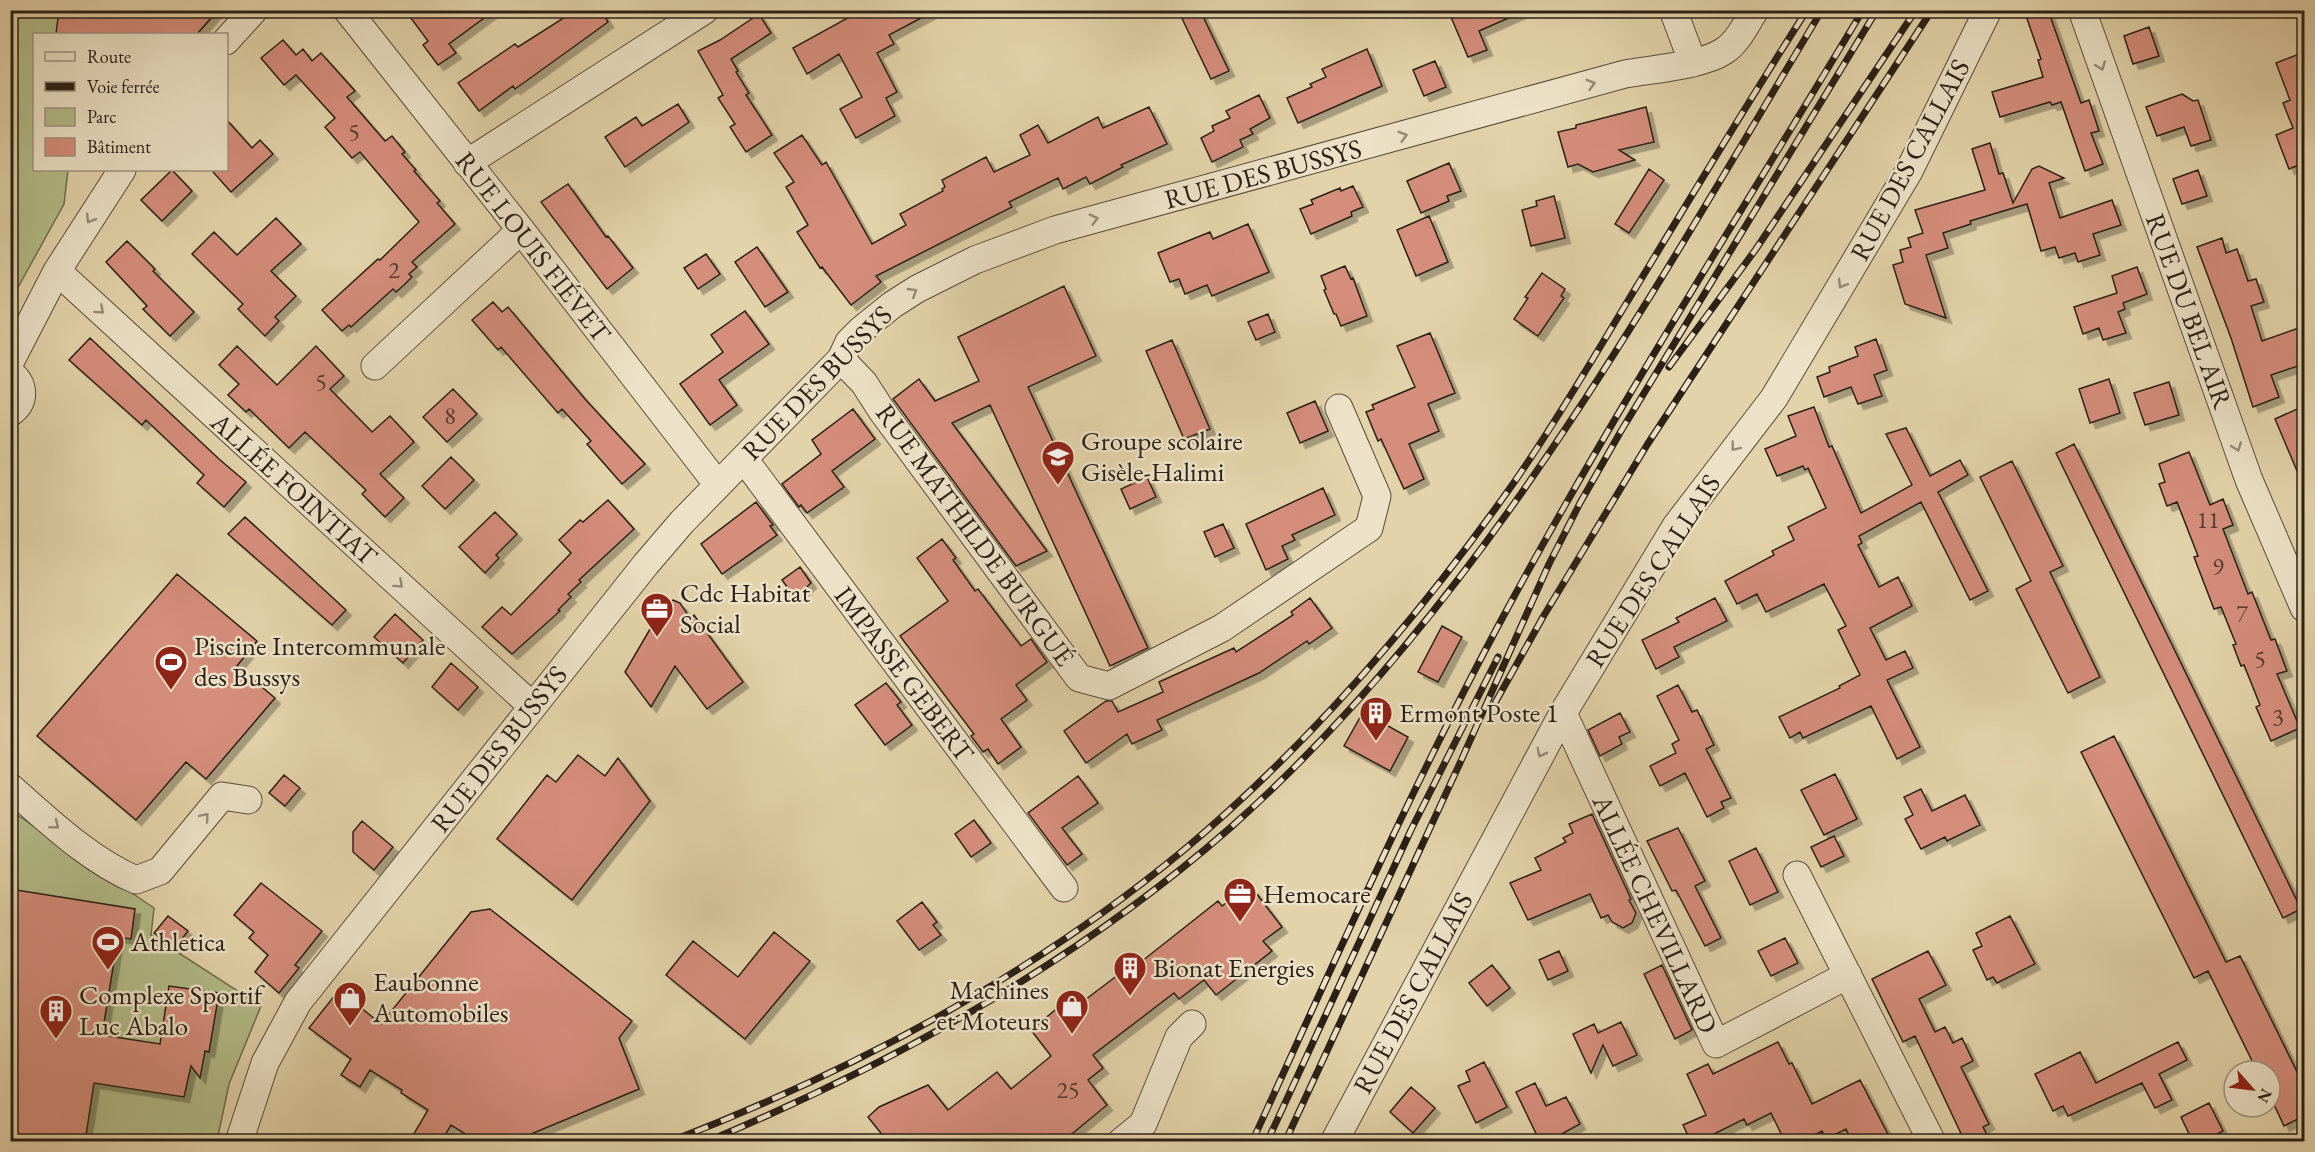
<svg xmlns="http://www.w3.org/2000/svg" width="2315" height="1152" font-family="'EB Garamond',serif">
  <defs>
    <filter id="shadow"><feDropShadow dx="5.5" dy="5.5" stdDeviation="0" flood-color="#0004"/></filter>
  </defs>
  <rect width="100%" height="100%" fill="#e3d3aa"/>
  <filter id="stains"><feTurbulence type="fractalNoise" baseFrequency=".00333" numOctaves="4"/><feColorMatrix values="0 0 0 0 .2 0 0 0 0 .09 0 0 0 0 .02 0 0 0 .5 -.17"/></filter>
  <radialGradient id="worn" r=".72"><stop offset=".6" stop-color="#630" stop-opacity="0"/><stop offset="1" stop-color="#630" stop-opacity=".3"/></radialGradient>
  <path fill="#b3bc89" stroke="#6e6e50" stroke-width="1.5" d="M11 11H218L197 34H34V170H68L64 204 11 300Z
    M10 810 154 908 151 935 261 1006 229 1084 217 1141H11Z"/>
  <path fill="#d58d7b" stroke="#2a2017" stroke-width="1.5" filter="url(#shadow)" d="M59 10H218L197 34H56Z
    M405 10H495L449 44 456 53 438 65 423 45 428 41Z
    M576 10H601L608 22 536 74 515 89 513 86 479 111 458 83 515 44 518 47Z
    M862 10H936L889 35 894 44 877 53 897 92 886 98 895 116 856 138 840 109 862 97 839 54 807 74 793 48Z
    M1178 10H1200L1229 71 1211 79Z
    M1448 10H1527L1479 31 1487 50 1468 57Z
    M2024 10H2048L2081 103 2089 100 2099 131 2091 133 2103 164 2085 171 2061 102 2052 105 2050 102 2000 117 1992 92 2043 77 2038 60 2041 59Z
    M759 14 771 33 731 59 738 71 736 72 749 93 746 95 772 135 746 152 730 127 735 124 718 98 723 95 698 51 720 40Z
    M2149 27 2159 56 2133 64 2124 36Z
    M283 40 296 55 303 49 312 61 321 53 355 91 347 97 385 141 392 136 405 152 402 154 416 170 414 171 440 201 437 203 455 224 412 262 417 267 409 274 412 277 404 285 396 292 393 289 351 327 349 325 342 331 322 310 378 259 380 260 419 222 360 152 352 158 325 127 335 118 296 75 284 85 261 58Z
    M1367 49 1382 86 1298 123 1287 98 1312 87 1310 84 1326 77 1322 69Z
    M2304 52V163L2289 169 2276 135 2293 128 2283 103 2290 100 2276 63Z
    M1435 61 1446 87 1424 96 1413 70Z
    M2182 94 2193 101 2198 100 2211 140 2191 146 2184 127 2157 136 2146 107Z
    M1259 95 1270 118 1250 129 1253 134 1240 140 1243 147 1212 162 1201 138 1214 131 1212 126 1230 118 1226 111Z
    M678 104 689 122 625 167 605 137 636 117 642 126Z
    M1149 107 1167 144 1121 165 1123 167 1090 184 1086 177 1063 189 1058 178 1009 202 1012 207 876 276 881 282 851 305 822 267 820 268 797 232 808 225 786 187 794 182 774 153 802 135 822 165 826 162 872 244 906 225 900 214 943 191 942 189 945 187 942 180 986 157 994 172 1030 155 1020 135 1038 125 1048 143 1098 117 1103 128Z
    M1646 107 1654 142 1619 150 1635 160 1593 172 1578 164 1568 167 1558 132 1576 128V125Z
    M226 119 252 148 260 140 273 154 231 192 213 172 216 170H226Z
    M1990 143 1999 174 2003 173 2013 203 2032 169 2039 166 2064 178 2049 183 2060 218 2112 200 2121 225 2093 234 2100 255 2078 262 2075 253 2059 258 2055 247 2041 251 2027 204 1970 221 1971 224 1943 233 1948 248 1926 255 1946 318 1905 304 1893 265 1903 262 1900 250 1911 247 1908 238 1923 233 1915 210 1985 190 1972 149Z
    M1449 163 1461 191 1447 196 1449 201 1421 213 1407 181Z
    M1649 169 1664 180 1629 233 1615 224Z
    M172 170 192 191 162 221 141 200Z
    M2198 170 2207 196 2182 204 2173 179Z
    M568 184 606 237 608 236 633 268 607 289 541 202Z
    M1353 186 1363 207 1351 212 1352 216 1311 234 1300 209 1313 204 1311 200 1340 188 1341 191Z
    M1554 196 1565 238 1531 246 1522 210 1537 206 1536 201Z
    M1429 216 1448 262 1416 276 1397 230Z
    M276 218 301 244 271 271 296 296 275 317 279 321 265 336 238 309 243 304 192 254 214 232 237 255Z
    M1248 224 1269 272 1212 296 1207 285 1185 294 1179 279 1170 282 1158 253 1210 232 1213 239Z
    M2222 238 2226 253 2237 249 2248 281 2256 279 2264 302 2251 306 2262 341 2304 326V364L2271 375 2279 397 2253 407 2231 338 2197 247Z
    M127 241 155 269 153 271 194 312 170 336 143 309 147 306 106 262Z
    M757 247 788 292 765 307 735 262Z
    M706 254 720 274 698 289 684 268Z
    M1345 266 1351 279 1353 278 1367 316 1341 326 1336 314H1334L1324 290 1326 289 1321 276Z
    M2137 267 2147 294 2123 303 2125 309 2118 312 2126 333 2103 340 2099 328 2083 334 2074 307 2117 293 2112 276Z
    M1542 273 1565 289 1561 296 1564 298 1538 336 1514 319 1528 298 1525 297Z
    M1064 286 1096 356 1028 387 1148 648 1110 666 990 405 952 423 1047 551 1016 566 893 399 919 379 935 401 979 381 958 337Z
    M493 302 502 312 508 307 585 399 645 464 622 484 587 444 591 441 562 409 558 413 501 347 498 350 472 320Z
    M745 311 769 344 719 380 737 405 710 425 680 384 723 352 711 335Z
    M1268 314 1275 332 1256 340 1248 322Z
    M1430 333 1455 393 1428 404 1439 431 1409 444 1424 479 1404 489 1381 439 1378 441 1366 412 1374 409 1372 405 1415 387 1397 346Z
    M90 338 219 459 246 482 224 507 197 483 204 475 146 420 142 425 69 360Z
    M1876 339 1887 370 1874 375 1882 396 1858 404 1851 387 1824 397 1817 377 1830 372 1829 367 1858 356 1855 347Z
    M1172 340 1210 429 1184 439 1146 351Z
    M237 346 277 385 316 346 344 376 330 389 372 432 390 416 414 442 380 474 404 498 385 517 362 494 366 490 305 432 289 448 249 409 246 412 228 395 239 384 219 365Z
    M2109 379 2120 413 2090 423 2079 389Z
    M2169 382 2179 415 2145 425 2134 393Z
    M453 389 477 414 447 442 423 417Z
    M1315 401 1328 431 1300 443 1287 413Z
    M2304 406V485H2303L2275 419Z
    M1814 407 1829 447 1832 446 1861 513 1912 485 1886 434 1906 428 1930 476 1960 460 1968 475 1938 492 1988 591 1970 600 1921 502 1859 536 1862 543 1858 545 1879 587 1898 577 1912 606 1870 628 1886 660 1905 651 1913 668 1887 680 1920 747 1897 759 1871 706 1803 738 1800 732 1790 738 1779 717 1840 688 1839 686 1860 675 1838 630 1846 626 1824 584 1766 612 1757 594 1737 604 1725 581 1774 555 1772 551 1794 540 1788 527 1826 508 1808 468 1805 470 1803 466 1777 476 1765 449 1796 436 1788 416Z
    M853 409 875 439 832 471 844 487 807 513 801 505 799 507 782 484 821 454 812 440Z
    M2074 444 2301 909 2283 918 2056 453Z
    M2189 452 2210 505 2223 499 2233 525 2223 529 2248 594 2252 592 2271 640 2275 639 2287 671 2277 674 2300 728 2271 741 2256 707 2260 705 2244 665 2241 666 2233 645 2236 644 2221 607 2214 609 2194 557 2198 556 2177 502 2167 506 2159 484 2165 482 2159 464Z
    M451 457 474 480 445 509 422 486Z
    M2012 461 2063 566 2050 572 2100 677 2068 693 2016 589 2031 581 1980 477Z
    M1147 477 1156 497 1130 509 1121 489Z
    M1323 488 1335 515 1292 535 1295 540 1282 546 1288 559 1266 570 1246 524Z
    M608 500 634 529 579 580 581 582 568 594 571 597 558 610 560 611 512 654 482 627 502 607 511 615 571 553 559 540 580 520 583 522Z
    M756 502 773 525 770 526 777 535 722 574 701 544Z
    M495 512 517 534 496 555 499 558 485 573 459 547Z
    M245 517 346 610 332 625 228 534Z
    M1223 524 1234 548 1215 557 1204 532Z
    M942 539 956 558 953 560 975 591 978 589 1021 646 1031 639 1047 662 1016 685 1027 700 1001 719 1021 747 998 764 988 749 983 752 971 736 974 734 900 636 948 601 917 558Z
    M800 567 811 583 795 598 782 580Z
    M177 574 257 641 237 666 275 698 206 779 186 762 136 820 37 736Z
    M1310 598 1332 628 1309 644 1307 641 1259 673 1157 720 1162 730 1132 744 1127 734 1086 763 1064 731 1106 701H1112L1118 712 1163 692 1159 682 1234 648 1236 652 1293 615 1291 612Z
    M1715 598 1727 621 1674 647 1679 657 1656 669 1642 640 1679 622 1676 618Z
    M673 600 680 603 690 618 694 615 743 682 707 709 675 666 651 707 625 672 664 605Z
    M395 614 423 640 403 663 374 637Z
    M1442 626 1462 637 1438 682 1418 672Z
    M451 663 478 687 458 710 432 687Z
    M886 683 901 702 897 705 912 725 885 745 855 705Z
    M1678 685 1692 712 1697 710 1714 745 1706 749 1731 798 1721 802 1724 808 1707 817 1685 773 1660 786 1650 766 1676 753 1672 744 1679 740 1657 696Z
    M1363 712 1408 737 1390 771 1344 746Z
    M1620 713 1630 732 1619 737 1622 744 1600 756 1588 730Z
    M2114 736 2226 962 2240 956 2304 1086V1116L2284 1126 2270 1096V1071H2257L2208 971 2194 978 2081 752Z
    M578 755 605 776 618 758 650 801 572 900 497 839 547 775 556 782Z
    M1835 774 1857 819 1824 835 1801 790Z
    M284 775 300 788 285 806 269 793Z
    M1078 776 1098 803 1062 828 1082 854 1067 865 1028 813Z
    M1921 789 1932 811 1965 795 1980 825 1947 841 1945 837 1921 849 1905 819 1913 815 1904 797Z
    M1592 814 1631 899 1629 900 1636 913 1632 923 1623 928 1612 922 1608 915 1601 918 1590 894 1528 920 1510 883 1541 870 1535 858 1566 842 1563 838 1573 833 1569 824Z
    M974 820 991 843 971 857 955 834Z
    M362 821 393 847 374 870 353 852V832Z
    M1678 828 1705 881 1695 886 1721 938 1705 946 1676 890 1672 891 1647 841Z
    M1834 836 1844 856 1821 867 1811 847Z
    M1756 848 1778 892 1750 905 1729 861Z
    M261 883 322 931 295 965 299 968 279 993 255 972 268 955 249 938 254 932 234 915Z
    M10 889 135 909 131 939 118 937 102 1035 160 1044 169 986 219 993 209 1052 205 1051 200 1078 191 1066 184 1097 94 1083 85 1142H10Z
    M1253 889 1282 927 1263 941 1272 951 1216 995 1204 980 1179 999 1174 993 1093 1055 1103 1068 1088 1080 1107 1105 1062 1142H888L868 1117 879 1107 928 1085 948 1110 997 1072 1011 1089 1051 1056 1031 1030 1066 1001 1073 1009 1135 962 1137 965 1218 901 1222 906 1234 897 1237 902Z
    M922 902 937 922 933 925 941 935 919 950 897 921Z
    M490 909 632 1021 619 1038 639 1089 512 1142H478L451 1125 441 1142H409L428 1110 401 1093 402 1090 370 1070 360 1087 341 1075 351 1059 309 1028 339 990 381 1024 471 912Z
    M168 916 188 931 175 948 154 933Z
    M2010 916 2035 964 1997 983 1993 977 1987 980 1973 950 1982 946 1976 933Z
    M774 932 810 961 745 1039 666 975 693 941 738 977Z
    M1785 938 1798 963 1771 976 1758 951Z
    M1559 951 1568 971 1548 980 1539 960Z
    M1928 951 1946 985 1919 999 1935 1032 1945 1027 1953 1043 1962 1038 1973 1061 1961 1067 1989 1124 1983 1127 1991 1142H1965L1915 1036 1903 1042 1872 979Z
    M1492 965 1510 988 1487 1006 1469 983Z
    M1662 965 1692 1030 1675 1039 1644 974Z
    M1621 1022 1637 1055 1613 1066 1603 1045 1591 1073 1573 1034 1594 1024 1598 1033Z
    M1778 1042 1789 1064 1792 1063 1812 1104 1860 1080 1892 1142H1852L1846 1129 1826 1139 1822 1131 1800 1142H1785L1771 1113 1747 1125 1744 1119 1698 1142H1691L1683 1125 1706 1115 1687 1074 1708 1064 1713 1074Z
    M2178 1042 2187 1060 2159 1074 2172 1100 2155 1108 2142 1083 2068 1116 2063 1106 2053 1111 2035 1074 2080 1052 2096 1083Z
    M1484 1062 1507 1107 1476 1123 1458 1086 1470 1081 1466 1071Z
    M1535 1083 1546 1106 1566 1097 1580 1124 1547 1142H1540L1516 1092Z
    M1411 1087 1435 1108 1413 1133 1390 1112Z
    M2209 1103 2223 1131 2202 1142H2193L2181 1117Z"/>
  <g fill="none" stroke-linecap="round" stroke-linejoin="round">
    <g stroke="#584d3c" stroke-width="29">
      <path id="minor" d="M347 10 521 230 718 485
        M1673 10 1693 63
        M2082 10 2249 480 2304 608
        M226 41 254 10
        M467 163 705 10
        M57 271 532 706
        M841 359 864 383 882 411 1079 678 1109 686 1222 628 1369 528 1377 496 1339 408
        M10 362 57 271 122 170
        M375 366 521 230
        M10 373C25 384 26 402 10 413
        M744 459 1064 888
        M1563 713 1716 1044 1848 975
        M10 787C49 821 89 860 136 880L160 871 222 796 248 800
        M1797 875 1932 1142
        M239 1142 265 1063 298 1002 646 564 682 522 841 359 849 342 861 330 892 305 917 289 975 260 1055 230 1625 74C1653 69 1701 66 1724 51 1738 42 1746 24 1755 10
        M1121 1142 1143 1124 1179 1037 1192 1024
        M1334 1142 1563 713 1676 526 1774 398 1909 171 1988 10"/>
    </g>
    <use href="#minor" stroke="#ede2c8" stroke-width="27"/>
    <g stroke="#2a2017" stroke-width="7">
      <path id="rail" d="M1669 367 1756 249 1916 10
        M1495 703 1543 617 1647 445 1932 10
        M669 1142C853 1071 1033 975 1185 849 1311 743 1420 616 1515 481 1556 422 1592 360 1629 299 1688 202 1746 105 1807 10
        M706 1142C895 1063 1076 963 1230 828 1483 604 1650 296 1822 10
        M1252 1142C1331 969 1408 795 1497 628 1610 417 1740 215 1863 10
        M1267 1142 1411 830 1498 657
        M1285 1142 1460 763 1549 564 1580 503 1621 431 1877 10"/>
    </g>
    <use href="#rail" stroke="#ede2c8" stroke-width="4.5" stroke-dasharray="14" stroke-linecap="butt"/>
  </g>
  <defs><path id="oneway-chevron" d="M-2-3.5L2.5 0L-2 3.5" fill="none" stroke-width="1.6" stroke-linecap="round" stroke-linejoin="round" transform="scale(1.5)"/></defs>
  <g stroke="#958b78">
    <use href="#oneway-chevron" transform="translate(2101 66) rotate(70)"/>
    <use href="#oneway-chevron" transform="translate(1591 84) rotate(-16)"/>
    <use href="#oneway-chevron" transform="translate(1403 136) rotate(-16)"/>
    <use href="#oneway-chevron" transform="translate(90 219) rotate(122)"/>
    <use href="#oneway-chevron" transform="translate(1094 219) rotate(-15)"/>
    <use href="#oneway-chevron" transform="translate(1842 284) rotate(121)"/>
    <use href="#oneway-chevron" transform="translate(913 292) rotate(-31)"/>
    <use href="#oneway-chevron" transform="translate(100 310) rotate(42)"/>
    <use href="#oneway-chevron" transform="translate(1735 447) rotate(128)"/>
    <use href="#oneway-chevron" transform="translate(2237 447) rotate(70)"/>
    <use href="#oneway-chevron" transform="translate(399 584) rotate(42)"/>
    <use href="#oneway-chevron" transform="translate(1541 753) rotate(118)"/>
    <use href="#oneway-chevron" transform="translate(205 817) rotate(-50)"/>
    <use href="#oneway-chevron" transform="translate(55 825) rotate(39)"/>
  </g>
  <defs>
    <g id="school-pin" transform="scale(1.725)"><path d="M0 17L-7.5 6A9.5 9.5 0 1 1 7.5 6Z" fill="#8f2418" stroke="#ede2c8"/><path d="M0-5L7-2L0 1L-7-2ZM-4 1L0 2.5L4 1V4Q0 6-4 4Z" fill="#fff"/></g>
    <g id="office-pin" transform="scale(1.725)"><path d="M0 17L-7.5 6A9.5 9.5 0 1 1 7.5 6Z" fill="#8f2418" stroke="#ede2c8"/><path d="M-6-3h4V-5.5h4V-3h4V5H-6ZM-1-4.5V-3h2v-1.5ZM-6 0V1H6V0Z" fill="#fff"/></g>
    <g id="stadium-pin" transform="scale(1.725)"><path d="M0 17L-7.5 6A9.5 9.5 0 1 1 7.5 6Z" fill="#8f2418" stroke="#ede2c8"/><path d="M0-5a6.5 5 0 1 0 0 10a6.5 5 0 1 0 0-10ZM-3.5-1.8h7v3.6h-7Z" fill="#fff"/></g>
    <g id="building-pin" transform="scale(1.725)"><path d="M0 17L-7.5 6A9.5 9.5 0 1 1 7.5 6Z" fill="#8f2418" stroke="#ede2c8"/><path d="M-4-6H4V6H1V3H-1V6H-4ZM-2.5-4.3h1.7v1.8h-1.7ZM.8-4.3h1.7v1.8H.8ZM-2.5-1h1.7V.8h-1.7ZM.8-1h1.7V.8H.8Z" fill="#fff"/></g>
    <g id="shop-pin" transform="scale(1.725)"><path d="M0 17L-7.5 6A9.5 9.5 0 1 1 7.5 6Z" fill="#8f2418" stroke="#ede2c8"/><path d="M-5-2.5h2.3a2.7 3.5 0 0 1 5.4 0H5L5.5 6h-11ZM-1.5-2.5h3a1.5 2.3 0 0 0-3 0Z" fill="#fff"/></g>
  </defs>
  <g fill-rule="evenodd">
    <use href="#school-pin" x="1058" y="457"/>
    <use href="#office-pin" x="657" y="609"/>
    <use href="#stadium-pin" x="171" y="662"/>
    <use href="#building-pin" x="1376" y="713"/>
    <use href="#office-pin" x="1240" y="894"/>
    <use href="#stadium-pin" x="108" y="942"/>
    <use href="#building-pin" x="1130" y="968"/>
    <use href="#shop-pin" x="350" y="998"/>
    <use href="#shop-pin" x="1072" y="1006"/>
    <use href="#building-pin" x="56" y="1011"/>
  </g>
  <g text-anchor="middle" stroke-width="5" stroke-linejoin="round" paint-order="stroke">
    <g font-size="24" fill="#553b30">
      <text x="354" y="140">5</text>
      <text x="394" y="278">2</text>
      <text x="321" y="390">5</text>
      <text x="450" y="424">8</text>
      <text x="2208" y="528">11</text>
      <text x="2218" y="575">9</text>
      <text x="2242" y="622">7</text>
      <text x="2260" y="667">5</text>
      <text x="2278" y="725">3</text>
      <text x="1068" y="1098">25</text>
    </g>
    <g font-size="27" fill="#2a2017" stroke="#ede2c8">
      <text transform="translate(1910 160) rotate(-62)" y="9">RUE DES CALLAIS</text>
      <text transform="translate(1263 174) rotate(-15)" y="9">RUE DES BUSSYS</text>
      <text transform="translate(533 247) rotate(52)" y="9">RUE LOUIS FIÉVET</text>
      <text transform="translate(2189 311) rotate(70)" y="9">RUE DU BEL AIR</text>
      <text transform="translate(817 383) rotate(-46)" y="9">RUE DES BUSSYS</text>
      <text transform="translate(294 489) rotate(42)" y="9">ALLÉE FOINTIAT</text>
      <text transform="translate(975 535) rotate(54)" y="9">RUE MATHILDE BURGUÉ</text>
      <text transform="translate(1653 571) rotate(-57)" y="9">RUE DES CALLAIS</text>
      <text transform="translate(904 674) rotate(53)" y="9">IMPASSE GEBERT</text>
      <text transform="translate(499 749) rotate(-52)" y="9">RUE DES BUSSYS</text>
      <text transform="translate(1655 914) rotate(65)" y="9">ALLÉE CHEVILLARD</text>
      <text transform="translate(1413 993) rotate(-62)" y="9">RUE DES CALLAIS</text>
    </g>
    <g font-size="27" fill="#2a2017" stroke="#ede2c8" text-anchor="start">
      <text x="1081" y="450">Groupe scolaire<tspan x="1081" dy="31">Gisèle-Halimi</tspan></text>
      <text x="680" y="602">Cdc Habitat<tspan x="680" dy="31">Social</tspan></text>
      <text x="194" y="655">Piscine Intercommunale<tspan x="194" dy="31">des Bussys</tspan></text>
      <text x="1399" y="722">Ermont Poste 1</text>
      <text x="1263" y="903">Hemocare</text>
      <text x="131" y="951">Athletica</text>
      <text x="1153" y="977">Bionat Energies</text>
      <text x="373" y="991">Eaubonne<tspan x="373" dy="31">Automobiles</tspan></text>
      <text x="1049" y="999" text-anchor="end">Machines<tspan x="1049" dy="31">et Moteurs</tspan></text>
      <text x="79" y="1004">Complexe Sportif<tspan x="79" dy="31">Luc Abalo</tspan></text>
    </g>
  </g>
  <rect width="2315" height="1152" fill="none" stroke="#e3d3aa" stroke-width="36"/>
  <rect x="12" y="12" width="2291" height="1128" fill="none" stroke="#2a2017" stroke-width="3"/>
  <rect x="18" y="18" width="2279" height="1116" fill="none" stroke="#2a2017" stroke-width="1.5"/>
  <rect x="33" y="33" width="195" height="138" fill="#ede2c8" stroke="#9f9481" stroke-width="1.5"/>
  <rect x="45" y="52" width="30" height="9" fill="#ede2c8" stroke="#9f9481" stroke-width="1.5"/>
  <text x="87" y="63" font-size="18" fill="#2a2017">Route</text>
  <rect x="45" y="82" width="30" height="9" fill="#2a2017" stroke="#9f9481" stroke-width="1.5"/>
  <text x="87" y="93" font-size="18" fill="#2a2017">Voie ferrée</text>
  <rect x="45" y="108" width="30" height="18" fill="#b3bc89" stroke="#9f9481" stroke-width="1.5"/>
  <text x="87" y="123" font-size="18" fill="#2a2017">Parc</text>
  <rect x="45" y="138" width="30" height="18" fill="#d58d7b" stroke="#9f9481" stroke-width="1.5"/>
  <text x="87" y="153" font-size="18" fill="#2a2017">Bâtiment</text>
  <g transform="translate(2252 1089) rotate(118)"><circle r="28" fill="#ede2c8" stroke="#9f9481" stroke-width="1.5"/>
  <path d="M0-4.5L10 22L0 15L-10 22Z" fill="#8f2418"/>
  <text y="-9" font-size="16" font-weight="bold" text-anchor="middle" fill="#2a2017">N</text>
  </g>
  <rect width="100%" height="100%" filter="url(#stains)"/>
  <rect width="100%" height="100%" fill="url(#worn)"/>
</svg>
